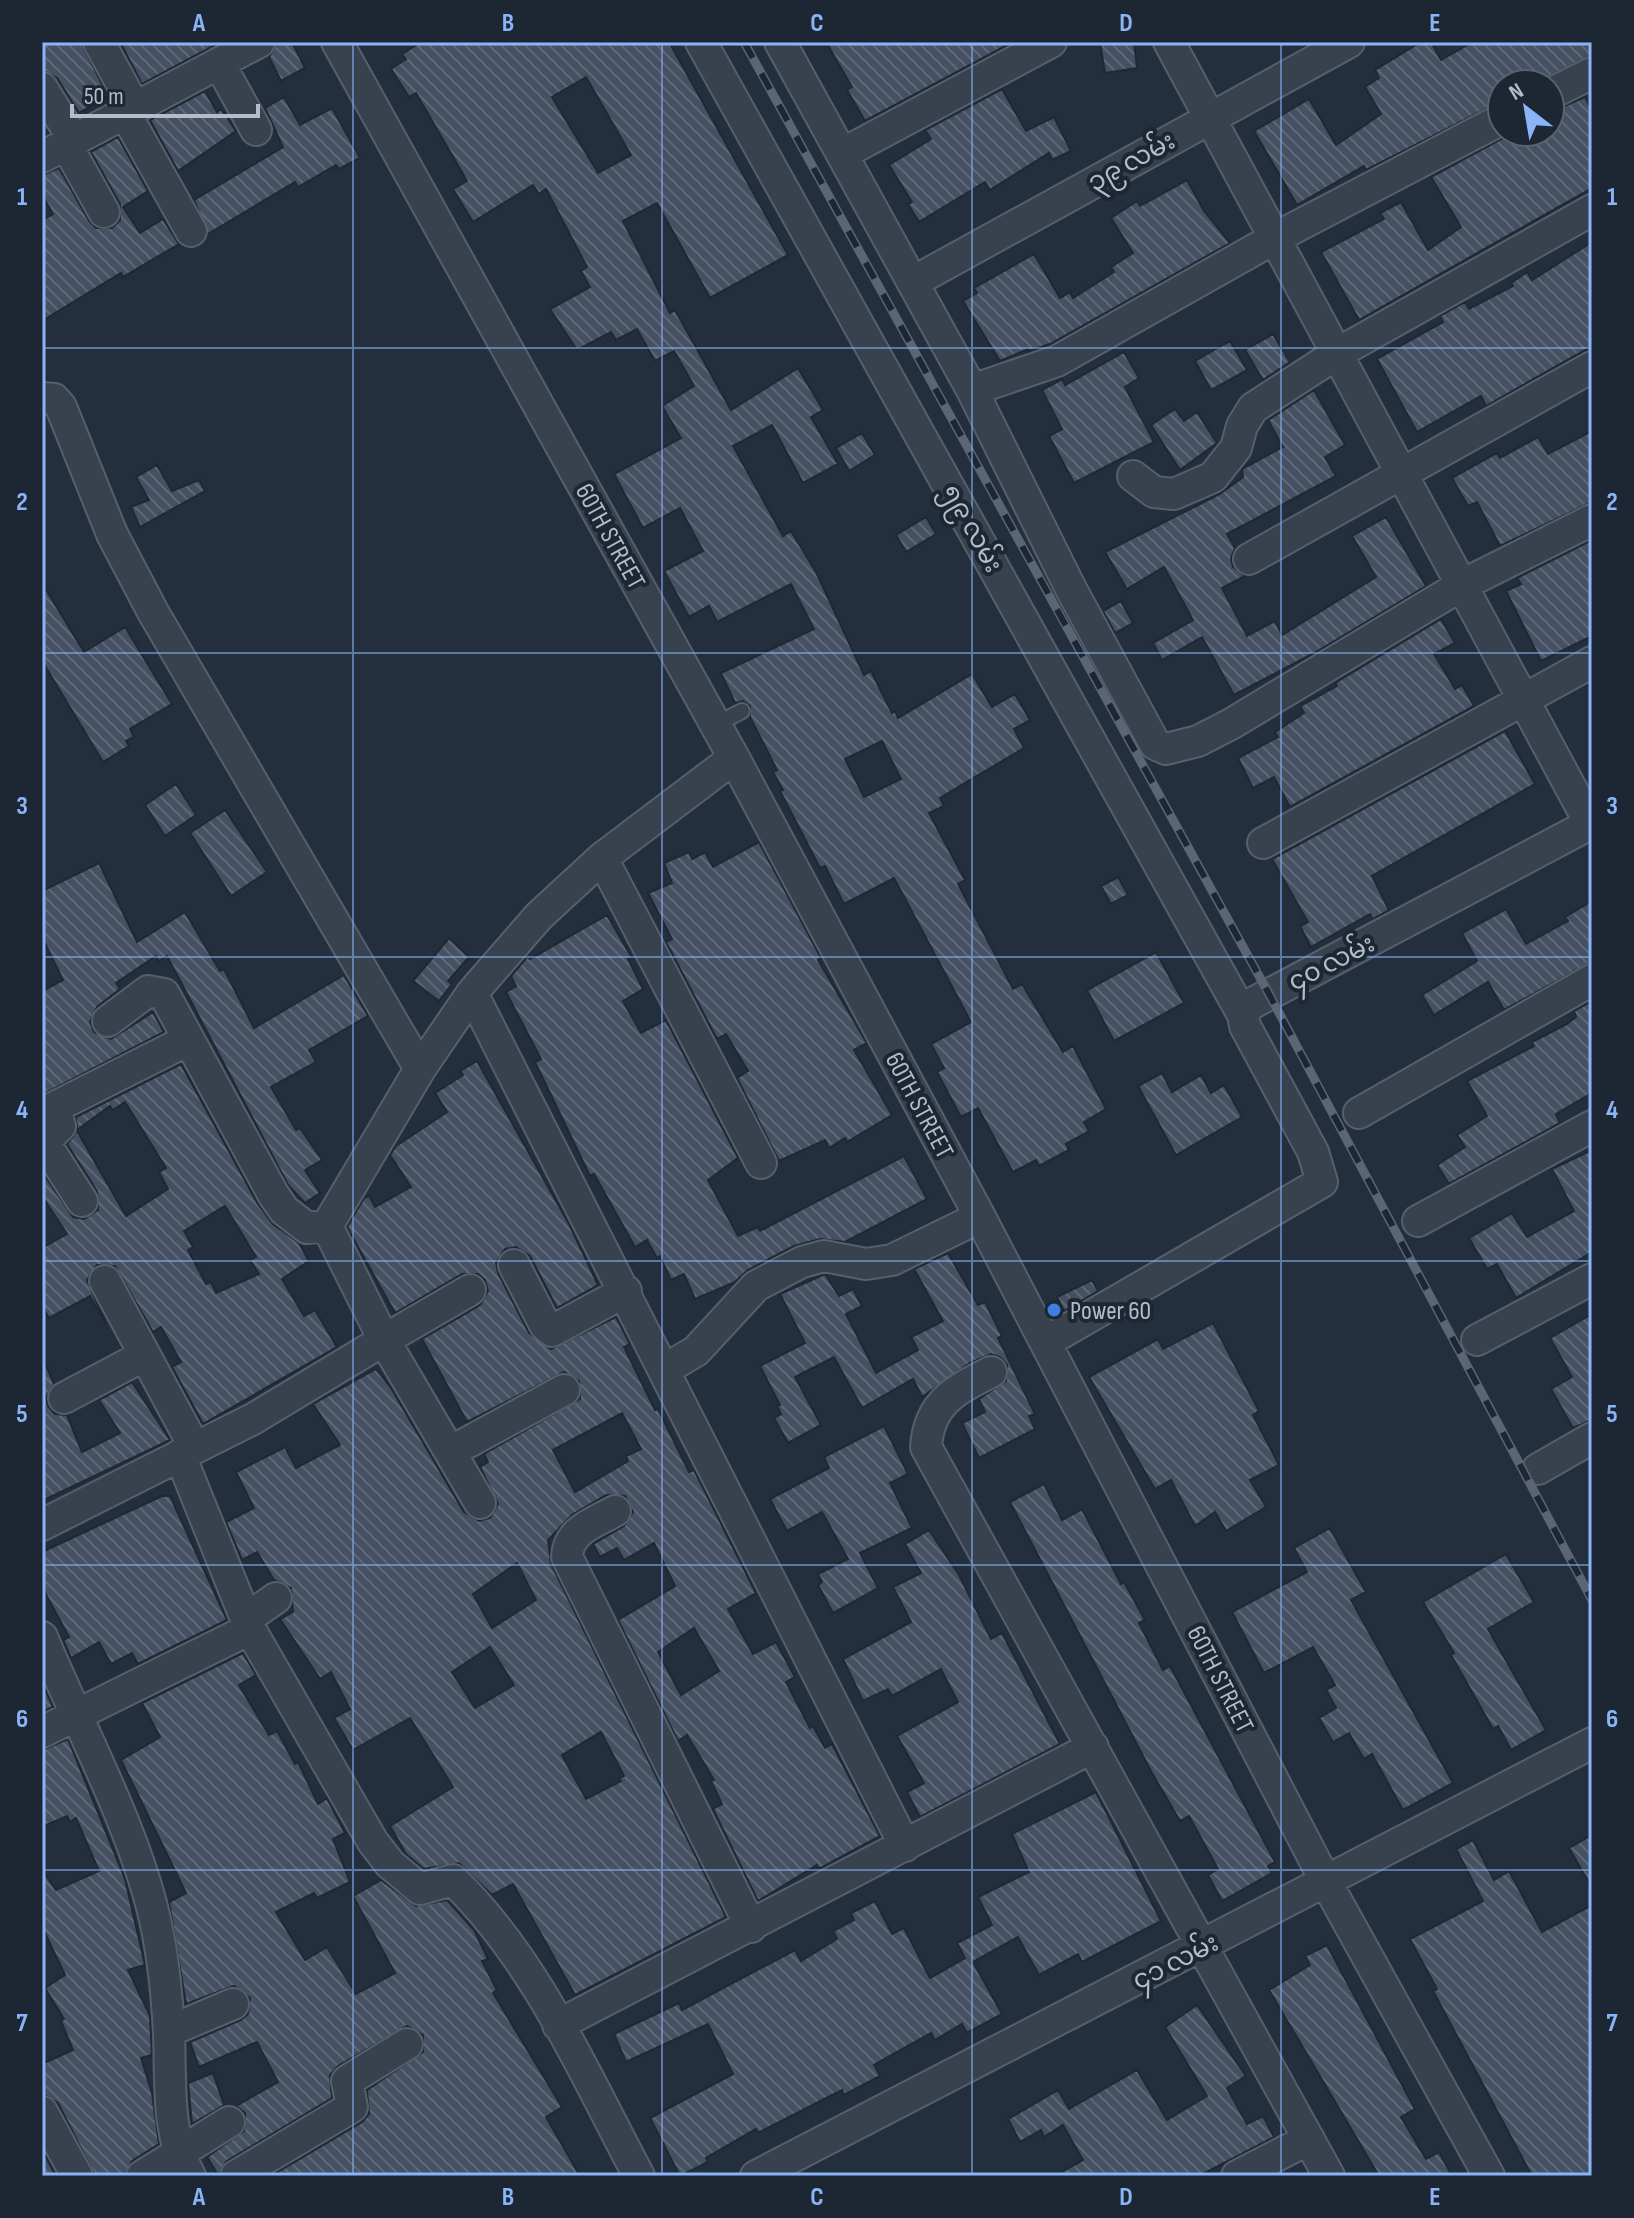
<svg xmlns="http://www.w3.org/2000/svg" width="1634" height="2218" font-family="'Sofia Sans Condensed','Noto Sans Myanmar',sans-serif">
  <defs>
    <pattern id="building-back-hatch" width="6" height="6" patternUnits="userSpaceOnUse" patternTransform="scale(2)"><rect width="6" height="6" fill="#455162"/><path d="M-1 5l2 2M0 0l6 6M5-1l2 2" fill="none" stroke="#5d6877"/></pattern>
  </defs>
  <rect width="100%" height="100%" fill="#242f3e"/>
  <path fill="url(#building-back-hatch)" stroke="#1f2835" stroke-width="2" fill-rule="evenodd" d="M42 42H81L108 96 79 113 57 78 42 70Z
    M120 42H221L142 84Z
    M277 42H292L305 68 281 81 269 57Z
    M421 42H669L788 255 710 298 657 203 623 221 670 313 675 310 731 410 798 368 823 410 811 417 838 464 803 483 772 425 733 446 783 536 791 531 816 572 864 675 871 671 892 713 895 711 898 718 972 674 992 707 1015 694 1030 720 1014 729 1024 748 940 798 944 806 929 813 965 880 958 884 1013 989 1022 984 1063 1052 1073 1046 1106 1109 1084 1122 1089 1131 1066 1144 1069 1150 1039 1166 1036 1160 1013 1172 978 1108 961 1117 937 1072 944 1068 931 1044 971 1022 894 878 844 904 825 866 820 868 780 791 783 790 773 772 777 770 750 717V706L743 701 735 703 721 673 814 629 791 584 717 622 709 606 689 617 664 571 703 551 680 508 643 528 614 474 681 438 662 406 694 386 674 351 655 361 637 329 616 340 611 332 577 350 550 309 590 287 581 271 587 267 546 189 539 194 533 185 473 222 453 189 467 181 416 93 409 97 391 69 406 59 402 54ZM586 77 631 155 598 173 552 97ZM882 741 901 779 864 797 845 759Z
    M826 42H1013L865 121 847 90 852 87Z
    M1100 42H1134L1137 68 1105 73Z
    M1421 42H1431L1441 60 1473 42H1592V55L1535 84H1502V101L1366 170 1364 166 1297 205 1254 131 1309 99 1336 145 1381 114 1365 87 1379 78 1375 70Z
    M1002 89 1026 131 1054 117 1071 151 1052 160 1049 153 990 190 985 182 919 222 908 204 912 202 889 165 931 139 925 130Z
    M205 91 217 112 221 109 236 131 178 171 150 120Z
    M284 97 300 125 332 108 360 158 339 169 336 165 298 187 295 182 208 234 194 200 283 147 265 108Z
    M1585 97 1592 110V188L1359 320 1321 252 1384 219 1380 213 1401 202 1428 250 1461 227 1431 177 1514 132H1550V112Z
    M118 137 148 191 123 207 140 233 163 219 179 244 123 277 121 273 42 321V220L53 214 42 195V175L59 168 89 221 96 228H112L120 220V204L91 152Z
    M1187 180 1204 211 1230 243 1050 344 1029 351 1028 349 1000 361 963 301 977 293 974 288 1034 254 1060 298 1070 292 1073 298 1114 272 1111 267 1133 253 1111 218 1137 201 1140 206Z
    M1592 242V346L1486 406 1481 396 1417 432 1377 359 1443 322 1440 316 1465 302 1469 309 1513 286 1511 283 1527 272 1532 280Z
    M1273 334 1290 362 1263 380 1245 350Z
    M1230 341 1247 370 1211 390 1195 361Z
    M1124 352 1139 378 1125 387 1154 442 1074 483 1049 436 1062 429 1042 390 1062 379 1065 385Z
    M1314 390 1345 445 1325 457 1336 476 1227 534 1235 548 1231 558 1233 567 1245 576 1222 588 1247 636 1275 621 1282 635 1376 577 1352 536 1386 517 1426 586 1316 652 1234 695 1202 637 1162 660 1153 643 1193 620 1164 567 1127 589 1105 552 1220 494 1243 477 1242 469 1283 447 1268 420Z
    M1175 409 1184 421 1197 412 1217 443 1180 470 1151 425Z
    M1592 431V502L1500 546 1477 502 1468 506 1452 478 1497 453 1500 458 1538 437 1548 454Z
    M862 433 875 455 849 471 836 448Z
    M157 465 172 491 199 480 205 491 140 527 131 507 149 500 136 477Z
    M926 517 936 534 906 552 896 535Z
    M1592 540V636L1541 661 1506 591 1521 584 1517 578Z
    M42 583 84 652 125 627 172 704 130 729 134 737 126 741 129 746 103 762 42 661Z
    M1121 601 1133 623 1115 633 1103 611Z
    M1441 619 1455 643 1434 654 1455 689 1462 685 1474 706 1290 807 1274 777 1253 788 1238 758 1278 737 1275 732 1304 713 1300 706 1337 686 1335 683Z
    M1505 731 1535 784 1372 876 1389 910 1373 919 1370 914 1311 947 1300 926 1308 922 1272 859Z
    M176 784 196 815 165 836 145 805Z
    M225 810 267 872 231 896 190 833Z
    M759 842 821 958 818 960 867 1043 854 1050 892 1115 847 1142 845 1138 829 1148 825 1140 779 1161 737 1078 748 1071 726 1034 717 1039 666 942 672 939 648 893 672 883 664 863 689 852 692 859 705 852 713 867Z
    M99 863 137 942 185 912 220 971 224 969 254 1028 344 975 368 1016 309 1050 316 1062 271 1087 296 1130 300 1128 322 1160 305 1170 320 1193 305 1203 288 1185 167 956 159 961 156 956 116 983 120 989 97 1007 90 1022 94 1032 111 1039 153 1012 164 1032 42 1095V991L63 980 42 937V891Z
    M1118 877 1128 895 1111 904 1101 886Z
    M1592 901V962L1504 1010 1488 982 1434 1015 1422 995 1477 961 1462 933 1506 909 1526 944 1568 921 1565 917Z
    M607 915 632 958 628 959 643 989 623 1001 641 1033 666 1020 738 1158 708 1180 738 1236 758 1227 760 1231 904 1156 927 1199 845 1242 820 1239 794 1246 748 1270 735 1282 695 1299 684 1274 671 1280 660 1256 657 1258 647 1240 635 1247 594 1174 590 1176 535 1062 541 1059 506 992 516 986 511 976 527 957 530 959Z
    M449 938 469 957 448 981 452 984 439 1001 413 981Z
    M1156 952 1184 1003 1114 1041 1087 990Z
    M1592 1001V1093L1556 1114 1560 1123 1449 1184 1437 1165 1465 1147 1457 1135 1487 1116 1467 1081 1534 1046 1532 1042 1567 1024 1576 1017 1574 1011Z
    M477 1061 569 1224 598 1285 557 1308 530 1256 516 1247 505 1249 496 1263 498 1273 529 1333 551 1349 616 1317 630 1344 624 1347 655 1410 658 1409 689 1472 694 1470 756 1593 728 1609 753 1654 776 1642 795 1677 786 1682 810 1728 813 1726 825 1748 832 1744 880 1836 819 1869 817 1865 758 1901 713 1809 722 1804 711 1781 714 1780 687 1735 678 1741 618 1620 675 1586 654 1543 624 1560 617 1548 600 1557 593 1544 624 1526 633 1512 625 1496 606 1495 572 1515 548 1540 551 1564 726 1917 575 1995 513 1884 492 1895 459 1863 424 1869 406 1854 390 1826 453 1787 410 1718 353 1750 334 1718 350 1709 331 1672 320 1679 280 1619 293 1612 291 1588 274 1580 257 1552 242 1560 226 1522 254 1508 236 1472 285 1447 296 1468 340 1445 313 1404 376 1369 391 1388 464 1512 479 1521 490 1518 498 1504 480 1467 488 1462 484 1454 580 1399 579 1381 564 1372 467 1422 422 1339 480 1305 488 1291 485 1280 478 1274H462L395 1313 347 1227 364 1198 369 1196 375 1207 411 1187 390 1155 396 1146 447 1112 435 1093 463 1075 460 1071ZM622 1413 641 1449 626 1456 628 1461 575 1492 553 1450ZM517 1563 536 1600 492 1628 473 1594ZM694 1628 719 1671 681 1695 658 1652ZM490 1647 514 1685 475 1708 452 1672ZM601 1732 624 1776 619 1778 621 1781 586 1799 562 1755Z
    M181 1064 258 1204 273 1224 299 1243 309 1261 282 1279 304 1316 315 1310 337 1347 203 1424 172 1367 181 1362 161 1327 153 1332 115 1266 97 1265 87 1280 106 1324 90 1296 49 1318 42 1306V1248L67 1234 42 1196V1172L73 1217 84 1219 98 1210 97 1191 67 1144 77 1131 126 1216 168 1189 159 1172 166 1168 125 1102 113 1110 110 1106 77 1130 76 1117ZM225 1206 256 1257 250 1260 259 1274 216 1293 211 1282 206 1284 188 1250 193 1247 184 1231Z
    M1162 1073 1172 1092 1201 1075 1211 1093 1224 1085 1242 1117 1176 1155 1138 1086Z
    M1592 1150V1252L1516 1298 1497 1264 1487 1269 1469 1238 1512 1213 1527 1237 1574 1211 1552 1169Z
    M948 1253 978 1305 985 1302 1002 1336 998 1338 1035 1414 1029 1416 1035 1429 979 1458 962 1423 985 1412 979 1399 1006 1381 1007 1365 1000 1357 991 1354 970 1363 922 1397 913 1379 862 1408 834 1357 795 1377 821 1425 788 1443 774 1418 781 1414 777 1406 780 1405 760 1366 805 1343 780 1294 825 1274 839 1296 853 1289 862 1306 846 1314 876 1373 918 1350 911 1337 943 1321 914 1269Z
    M1092 1280 1098 1291 1064 1311 1057 1297Z
    M1592 1314V1420L1573 1428 1551 1389 1572 1377 1550 1338Z
    M1213 1323 1259 1411 1253 1415 1279 1465 1250 1480 1266 1507 1226 1531 1215 1512 1195 1526 1171 1480 1155 1489 1089 1377 1158 1339 1163 1349Z
    M42 1356 54 1384 46 1397 48 1406 55 1414 67 1415 82 1452 120 1433 99 1400 132 1382 170 1440 42 1501Z
    M884 1426 908 1474 890 1483 912 1528 860 1553 878 1588 833 1613 818 1585 822 1582 818 1574 848 1559 822 1512 787 1531 770 1499 829 1468 824 1457Z
    M1044 1484 1062 1520 1082 1509 1121 1584 1124 1582 1145 1620 1139 1623 1163 1670 1170 1666 1275 1862 1268 1866 1272 1873 1222 1901 1208 1875 1218 1869 1189 1816 1180 1821 1152 1773 1010 1502Z
    M162 1496H170L227 1620 138 1664 132 1653 111 1664 99 1642 71 1658 63 1640 69 1637 42 1587V1552Z
    M1330 1528 1366 1592 1351 1600 1453 1783 1403 1810 1372 1754 1364 1759 1349 1733 1333 1742 1319 1718 1336 1708 1326 1690 1335 1685 1313 1647 1264 1673 1232 1612 1307 1572 1294 1548Z
    M929 1530 959 1575 991 1639 1002 1633 1060 1744 920 1817 907 1792 924 1783 897 1736 958 1702 941 1669 892 1696 888 1689 863 1701 843 1659 911 1622 893 1587 921 1573 905 1544Z
    M1506 1554 1534 1602 1488 1629 1546 1730 1511 1750 1498 1726 1493 1729 1451 1655 1454 1653 1423 1602Z
    M243 1653 256 1675 239 1685 269 1735 277 1731 295 1764 298 1762 318 1804 327 1798 345 1833 333 1839 350 1882 317 1898 314 1893 276 1912 305 1960 327 1947 356 1994 395 1973 353 1896 381 1880 416 1906 447 1900 474 1930 488 1959 482 1961 497 1990 493 1993 562 2107 546 2117 580 2176H271L362 2122 369 2114 367 2090 423 2052V2035L407 2026 338 2066 330 2075 332 2098 227 2161 218 2175 207 2157 244 2131 245 2113 236 2106 278 2082 257 2042 199 2067 190 2042 241 2020 248 2014 250 1998 234 1986 186 2004 169 1902 186 1893 121 1760 160 1737 142 1703Z
    M42 1682 53 1707 42 1712Z
    M68 1739 125 1879 145 1965 128 1970 150 2016 152 2055 141 2058 152 2093 159 2144 132 2161 124 2176H95L58 2103 42 2094V2064L73 2050 61 2021 64 2019 45 1988 65 1975 42 1927V1870L56 1890 99 1871 76 1818 70 1822 67 1816 42 1827V1750Z
    M1096 1792 1161 1921 1082 1962 1078 1954 1039 1975 1018 1937 973 1962 1002 2014 967 2033 962 2024 935 2040 931 2033 874 2065 880 2076 844 2095 842 2090 758 2133 756 2129 706 2158 708 2162 680 2176 650 2118 733 2074 708 2024 626 2062 614 2034 679 2003 682 2010 795 1950 801 1961 837 1939 833 1931 854 1920 851 1913 875 1901 892 1934 904 1928 930 1978 965 1958 957 1943 992 1925 978 1897 1029 1872 1012 1834Z
    M1592 1835V1888L1569 1848Z
    M1473 1840 1494 1880 1509 1871 1542 1932 1592 1905V2176H1532L1433 1991 1437 1989 1410 1939 1483 1901 1456 1849Z
    M1327 1945 1415 2109 1401 2117 1426 2159 1439 2152 1452 2176H1379L1269 1990 1310 1965 1305 1956Z
    M1197 2005 1246 2076 1227 2088 1247 2124 1263 2116 1274 2137 1199 2176H1054L1083 2160 1063 2125 1044 2137 1041 2130 1020 2142 1008 2119 1058 2090 1069 2109 1137 2070 1167 2120 1207 2096 1165 2027Z
    M213 2073 224 2105 192 2124 188 2083Z
    M42 2150 56 2176H42Z"/>
  <g fill="none" stroke-linecap="round" stroke-linejoin="round">
    <g stroke="#565f6c" stroke-width="18">
      <path id="lane" d="M715 725 742 711"/>
    </g>
    <g stroke="#565f6c" stroke-width="34">
      <path id="street" d="M99 42 135 108
        M337 42 734 758 980 1217 1326 1882 1489 2176
        M701 42 1243 1015
        M780 42 972 390 1071 589 1155 744 1166 749 1198 741 1231 724 1462 585 1592 520
        M1169 42 1592 827
        M219 63 256 130
        M42 88 74 140
        M1550 94 1592 73
        M125 113 191 231
        M66 144 104 212
        M842 154 1051 42
        M42 157 259 42
        M913 282 1349 42
        M972 390 1057 361 1275 238 1502 119
        M42 398 54 399 61 407 112 534 153 612 420 1069 327 1226 384 1340 253 1419 42 1525
        M1133 476 1154 492 1174 494 1213 477 1236 448 1242 426 1253 408 1338 353 1592 210
        M1249 559 1592 367
        M734 758 602 858 539 916 472 993 905 1846
        M1263 843 1592 662
        M602 858 761 1163
        M108 1021 148 991 164 994 273 1194 284 1210 307 1228 327 1226
        M420 1069 472 993
        M1359 1113 1592 980
        M82 1201 44 1142 60 1126 55 1107 188 1040
        M1418 1221 1592 1126
        M514 1265 545 1325 552 1331 626 1291
        M105 1281 195 1448
        M470 1290 384 1340 480 1503
        M1477 1340 1592 1279
        M1046 1342 1322 1182 1313 1152 1245 1026 1243 1015 1249 1005 1592 823
        M664 1370 696 1351 756 1286 802 1262 824 1256 866 1264 892 1260 980 1217
        M991 1372C955 1390 929 1403 926 1447L1329 2176
        M64 1398 145 1355
        M450 1452 564 1390
        M180 1455 250 1629 373 1842 390 1864 420 1889 453 1880C536 1960 585 2075 639 2176
        M1538 1469 1592 1438
        M615 1511C594 1523 568 1530 567 1557L751 1927
        M246 1619 276 1598
        M42 1637C78 1724 129 1818 152 1907 162 1946 167 1994 169 2034 171 2081 166 2134 190 2176
        M42 1732 250 1629
        M558 2025 1093 1747
        M169 2031 233 2004
        M42 2112 77 2176
        M142 2176 229 2122
        M236 2176 352 2107 347 2081 407 2044
        M756 2176 1592 1743
        M1237 2176 1309 2139"/>
    </g>
    <use href="#lane" stroke="#38414e" stroke-width="14"/>
    <use href="#street" stroke="#38414e" stroke-width="30"/>
    <g stroke="#5a6575" stroke-width="9">
      <path id="rail" d="M744 42 1269 994 1592 1600"/>
    </g>
    <use href="#rail" stroke="#1d2633" stroke-width="6" stroke-dasharray="18" stroke-linecap="butt"/>
  </g>
  <path fill="none" stroke="#8ab4f8" stroke-width="2" stroke-opacity="0.55" d="M353 42V2176M662 42V2176M972 42V2176M1281 42V2176M42 348H1592M42 653H1592M42 957H1592M42 1261H1592M42 1565H1592M42 1870H1592"/>
  <circle fill="#3f7fe0" stroke="#1d2633" stroke-width="3" cx="1054" cy="1310" r="8"/>
  <g text-anchor="middle" stroke-width="8" stroke-linejoin="round" paint-order="stroke">
    <g font-size="26" fill="#b4bcc9" stroke="#1d2633">
      <text transform="translate(1131 161) rotate(-29)" y="9">၃၉ လမ်း</text>
      <text transform="translate(973 528) rotate(61)" y="9">၅၉ လမ်း</text>
      <text transform="translate(611 536) rotate(61)" y="9">60TH STREET</text>
      <text transform="translate(1331 962) rotate(-27)" y="9">၄၀ လမ်း</text>
      <text transform="translate(920 1105) rotate(62)" y="9">60TH STREET</text>
      <text transform="translate(1221 1679) rotate(63)" y="9">60TH STREET</text>
      <text transform="translate(1175 1961) rotate(-27)" y="9">၄၁ လမ်း</text>
    </g>
    <g font-size="26" fill="#b4bcc9" stroke="#1d2633" text-anchor="start">
      <text x="1070" y="1319">Power 60</text>
    </g>
  </g>
  <rect width="1634" height="2218" fill="none" stroke="#1d2633" stroke-width="88"/>
  <g transform="translate(1526 108) rotate(329)"><circle r="38" fill="#1d2633" stroke="#59626f" stroke-width="2"/>
  <path d="M0-6L14 30L0 20L-14 30Z" fill="#8ab4f8"/>
  <text y="-12" font-size="22" font-weight="bold" text-anchor="middle" fill="#b4bcc9">N</text>
  </g>
  <path d="M72 104v12h186v-12" fill="none" stroke="#b4bcc9" stroke-width="4"/>
  <text x="84" y="104" font-size="24" fill="#b4bcc9" stroke="#1d2633" stroke-width="6" paint-order="stroke">50 m</text>
  <rect x="44" y="44" width="1546" height="2130" fill="none" stroke="#8ab4f8" stroke-width="3"/>
  <g font-size="26" text-anchor="middle" font-weight="bold" fill="#8ab4f8">
    <text x="199" y="31">A</text>
    <text x="508" y="31">B</text>
    <text x="817" y="31">C</text>
    <text x="1126" y="31">D</text>
    <text x="1435" y="31">E</text>
    <text x="22" y="205">1</text>
    <text x="1612" y="205">1</text>
    <text x="22" y="510">2</text>
    <text x="1612" y="510">2</text>
    <text x="22" y="814">3</text>
    <text x="1612" y="814">3</text>
    <text x="22" y="1118">4</text>
    <text x="1612" y="1118">4</text>
    <text x="22" y="1422">5</text>
    <text x="1612" y="1422">5</text>
    <text x="22" y="1727">6</text>
    <text x="1612" y="1727">6</text>
    <text x="22" y="2031">7</text>
    <text x="1612" y="2031">7</text>
    <text x="199" y="2205">A</text>
    <text x="508" y="2205">B</text>
    <text x="817" y="2205">C</text>
    <text x="1126" y="2205">D</text>
    <text x="1435" y="2205">E</text>
  </g>
</svg>
